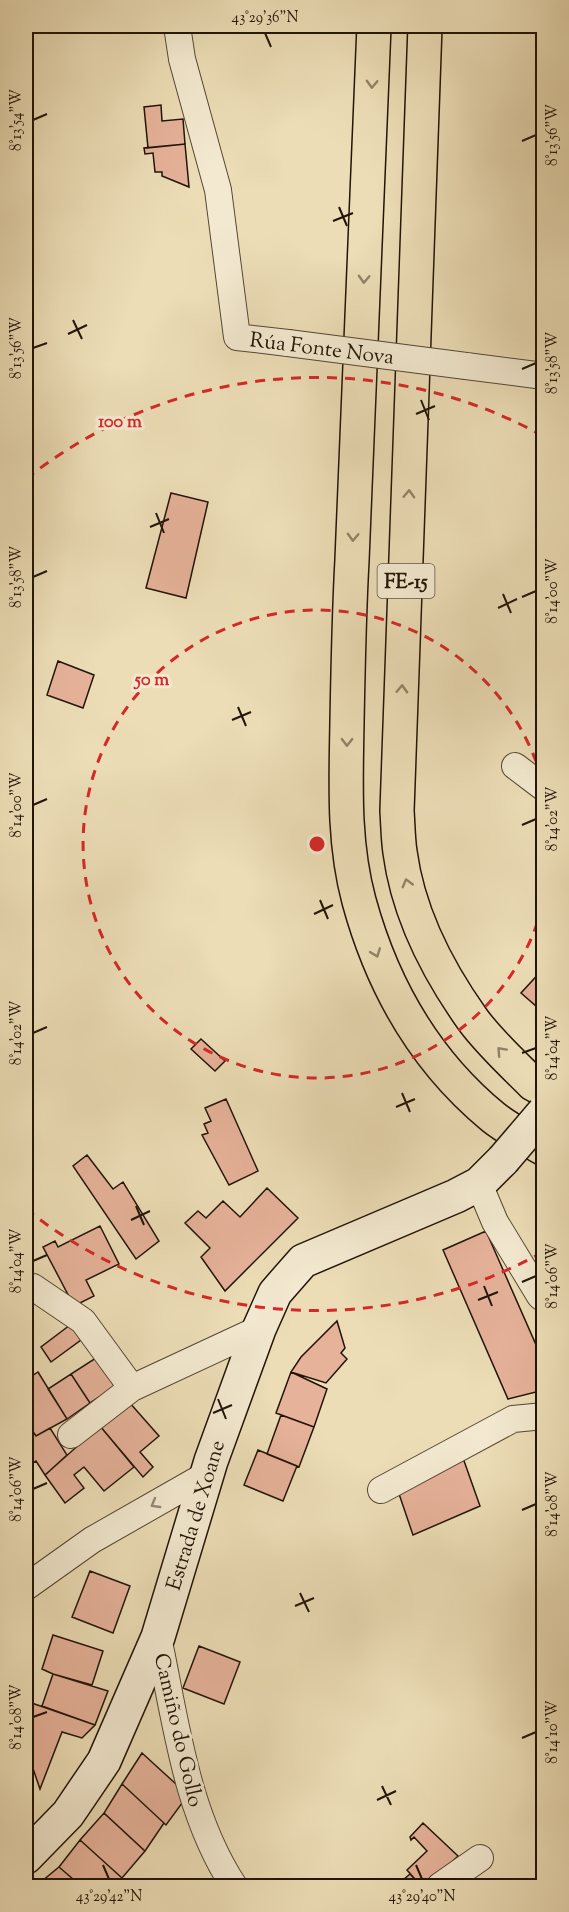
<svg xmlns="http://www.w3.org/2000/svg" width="569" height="1912" font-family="'Sorts Mill Goudy',serif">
  <rect width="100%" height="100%" fill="#ecddb6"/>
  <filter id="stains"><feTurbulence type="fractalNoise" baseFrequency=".00333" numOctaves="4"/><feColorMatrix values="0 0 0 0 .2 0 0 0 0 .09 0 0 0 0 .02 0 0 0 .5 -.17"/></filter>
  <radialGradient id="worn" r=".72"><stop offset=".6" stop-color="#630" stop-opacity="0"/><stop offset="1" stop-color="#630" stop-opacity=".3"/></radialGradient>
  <path fill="#e6b29a" stroke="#211407" stroke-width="1.5" d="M161 105 162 121 183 119 185 144 148 148 144 107Z
    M185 144 189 187 162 176V172H155L153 153 145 154 144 148Z
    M171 493 208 502 186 598 146 588Z
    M58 661 94 675 83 708 47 695Z
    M544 968V1013L521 993Z
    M201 1039 225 1061 215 1071 191 1049Z
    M226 1099 258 1171 229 1185 202 1135 208 1133 204 1124 211 1121 205 1108Z
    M87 1155 113 1189 123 1182 159 1241 136 1259 73 1166Z
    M267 1188 298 1218 225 1291 201 1257 210 1248 185 1223 198 1211 206 1218 223 1201 240 1217Z
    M100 1226 119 1264 86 1280 94 1296 74 1306 43 1247 55 1241 58 1247Z
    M486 1231 544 1363V1390L508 1399 443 1250Z
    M337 1321 345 1348 341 1353 347 1359 326 1383 291 1372 301 1357Z
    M74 1322 85 1337 51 1362 41 1347Z
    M99 1356 118 1385 90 1403 71 1374Z
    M38 1372 67 1419 36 1436 26 1421V1380Z
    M291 1372 327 1389 314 1427 276 1413Z
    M71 1374 90 1403 67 1419 48 1389Z
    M129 1402 159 1436 140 1452 153 1467 143 1477 100 1426Z
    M281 1415 314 1427 299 1467 267 1454Z
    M26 1421 36 1436 50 1428 67 1455 45 1475 36 1461 26 1467Z
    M100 1426 134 1467 104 1491 84 1467 74 1475 84 1488 65 1503 45 1475Z
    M258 1450 297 1466 283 1501 244 1485Z
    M463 1458 480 1506 413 1535 397 1488Z
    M90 1571 130 1586 113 1633 72 1617Z
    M53 1635 103 1651 92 1685 53 1674 42 1669Z
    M199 1646 240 1662 224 1704 183 1688Z
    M53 1674 108 1691 95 1725 42 1706Z
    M26 1701 95 1725 82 1738 62 1732 40 1789 26 1748Z
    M142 1753 188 1795 166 1825 122 1784Z
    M122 1784 164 1823 145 1851 104 1813Z
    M104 1813 145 1851 122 1878 80 1840Z
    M423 1823 458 1856 438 1876 433 1886H421L407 1870 427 1851 414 1837 411 1840 410 1837Z
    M80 1840 122 1878 116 1886H81L59 1867Z
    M59 1867 81 1886H36Z
    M410 1874 421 1886H396Z"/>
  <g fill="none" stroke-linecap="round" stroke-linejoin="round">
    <g stroke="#544633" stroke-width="28">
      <path id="minor" d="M177 26 182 59 218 190 237 337 288 343
        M466 366 544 376
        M515 766 544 788
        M479 1184 495 1222 540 1296 544 1299
        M33 1287 83 1321 132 1388 259 1329
        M71 1435 132 1388
        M381 1490 513 1419 544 1416
        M26 1587 92 1540 206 1475
        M158 1637C176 1722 186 1813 234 1886
        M440 1886 480 1858"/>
    </g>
    <g stroke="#211407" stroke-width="36">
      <path id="secondary" d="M26 1857 68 1814 104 1761 158 1637 211 1461 259 1329 275 1293 303 1261 456 1196 479 1184 503 1160"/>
    </g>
    <g stroke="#211407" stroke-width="36">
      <path id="trunk" d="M374 26C367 204 359 382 352 560 349 614 348 668 347 722 346 783 343 842 359 901 382 985 425 1061 493 1117 508 1129 527 1139 544 1149
        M425 26 397 811C398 825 398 839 400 852 408 913 438 971 473 1020 490 1043 512 1063 533 1084L544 1090"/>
    </g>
    <use href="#minor" stroke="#f3e9d0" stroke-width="26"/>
    <use href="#secondary" stroke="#f3e9d0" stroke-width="33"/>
    <use href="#trunk" stroke="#ecddb6" stroke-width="33"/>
    <g stroke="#544633" stroke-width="28" stroke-linecap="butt">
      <path id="minor-bridge" d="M288 343 466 366"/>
    </g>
    <g stroke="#211407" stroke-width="36" stroke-linecap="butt">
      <path id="secondary-bridge" d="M503 1160 544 1112"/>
    </g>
    <use href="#minor-bridge" stroke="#f3e9d0" stroke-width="26"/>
    <use href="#secondary-bridge" stroke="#f3e9d0" stroke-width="33"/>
  </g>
  <defs><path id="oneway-chevron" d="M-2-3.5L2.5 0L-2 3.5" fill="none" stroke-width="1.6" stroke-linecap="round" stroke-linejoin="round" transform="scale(1.5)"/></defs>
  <g stroke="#918367">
    <use href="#oneway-chevron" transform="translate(372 84) rotate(92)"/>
    <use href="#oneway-chevron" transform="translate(364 279) rotate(92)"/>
    <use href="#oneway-chevron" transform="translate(409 494) rotate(-88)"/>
    <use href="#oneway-chevron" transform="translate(353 537) rotate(92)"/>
    <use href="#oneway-chevron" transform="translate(402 689) rotate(-88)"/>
    <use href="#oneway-chevron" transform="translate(347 742) rotate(91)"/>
    <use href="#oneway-chevron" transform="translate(407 883) rotate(-105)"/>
    <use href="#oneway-chevron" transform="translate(376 953) rotate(69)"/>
    <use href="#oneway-chevron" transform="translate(501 1051) rotate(-133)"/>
  </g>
  <use stroke="#948976" href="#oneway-chevron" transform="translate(155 1504) rotate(150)"/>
  <path fill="none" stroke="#211407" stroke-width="2" d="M265 33 271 47M33 120 47 114M522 141 536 135M339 207 347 226M333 221 353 213M73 320 82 339M68 334 87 325M33 348 47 343M522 369 536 363M421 400 429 420M416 414 435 406M156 513 164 533M150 527 169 519M33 577 47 571M503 594 511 613M522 597 536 591M498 608 517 599M238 707 246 726M232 720 251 712M33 805 47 799M522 825 536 819M320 900 328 919M314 914 333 905M33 1033 47 1027M522 1053 536 1048M402 1093 410 1112M396 1107 415 1099M136 1206 144 1225M131 1220 150 1211M33 1261 47 1255M522 1282 536 1276M484 1286 492 1306M478 1300 498 1292M218 1399 226 1419M213 1413 232 1405M33 1489 47 1483M522 1510 536 1504M300 1593 309 1612M295 1606 314 1598M33 1717 47 1712M522 1738 536 1732M382 1786 391 1805M377 1800 396 1791M103 1865 109 1879M416 1865 422 1879"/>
  <g fill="none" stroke="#d62828" stroke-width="3" stroke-dasharray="10 8">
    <path d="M543 905A234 234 0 1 1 543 783"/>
    <path d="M543 1252A467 467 0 0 1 26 1209M26 479A467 467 0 0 1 543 436"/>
  </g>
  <g text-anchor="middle" stroke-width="6" stroke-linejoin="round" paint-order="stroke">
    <rect fill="#f3e9d0" stroke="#605443" stroke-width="1.5" x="377.5" y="564" width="57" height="34" rx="4.5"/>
    <g font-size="20" font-weight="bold" fill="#211407">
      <text x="406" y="588">FE-15</text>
    </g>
    <g font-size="21" fill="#211407" stroke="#f3e9d0">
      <text transform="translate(322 348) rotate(7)" y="7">Rúa Fonte Nova</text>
      <text transform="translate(195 1515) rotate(-73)" y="7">Estrada de Xoane</text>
      <text transform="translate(179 1730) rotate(77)" y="7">Camiño do Gollo</text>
    </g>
  </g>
  <circle cx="317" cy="844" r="9" fill="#d62828" stroke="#f3e9d0" stroke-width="3"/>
  <g font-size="18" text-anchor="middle" font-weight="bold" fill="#d62828" stroke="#f3e9d0" stroke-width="6" stroke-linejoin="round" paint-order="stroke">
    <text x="120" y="427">100 m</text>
    <text x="152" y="685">50 m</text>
  </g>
  <rect width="569" height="1912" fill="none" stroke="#ecddb6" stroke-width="66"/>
  <rect x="33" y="33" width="503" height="1846" fill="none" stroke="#211407" stroke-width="2"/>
  <g font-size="15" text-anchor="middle" fill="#211407">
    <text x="265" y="22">43°29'36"N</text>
    <text transform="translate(16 120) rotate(-90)" y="5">8°13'54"W</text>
    <text transform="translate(552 135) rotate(-90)" y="5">8°13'56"W</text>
    <text transform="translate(16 348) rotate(-90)" y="5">8°13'56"W</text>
    <text transform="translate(552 363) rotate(-90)" y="5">8°13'58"W</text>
    <text transform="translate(16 577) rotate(-90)" y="5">8°13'58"W</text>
    <text transform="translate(552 591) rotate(-90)" y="5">8°14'00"W</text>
    <text transform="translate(16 805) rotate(-90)" y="5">8°14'00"W</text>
    <text transform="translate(552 819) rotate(-90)" y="5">8°14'02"W</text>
    <text transform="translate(16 1033) rotate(-90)" y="5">8°14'02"W</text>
    <text transform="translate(552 1048) rotate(-90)" y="5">8°14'04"W</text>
    <text transform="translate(16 1261) rotate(-90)" y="5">8°14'04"W</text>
    <text transform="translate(552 1276) rotate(-90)" y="5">8°14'06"W</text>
    <text transform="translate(16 1489) rotate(-90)" y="5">8°14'06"W</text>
    <text transform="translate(552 1504) rotate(-90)" y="5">8°14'08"W</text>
    <text transform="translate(16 1717) rotate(-90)" y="5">8°14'08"W</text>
    <text transform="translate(552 1732) rotate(-90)" y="5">8°14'10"W</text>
    <text x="109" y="1901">43°29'42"N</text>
    <text x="422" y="1901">43°29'40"N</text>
  </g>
  <rect width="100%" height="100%" filter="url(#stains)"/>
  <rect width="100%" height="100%" fill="url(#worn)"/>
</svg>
